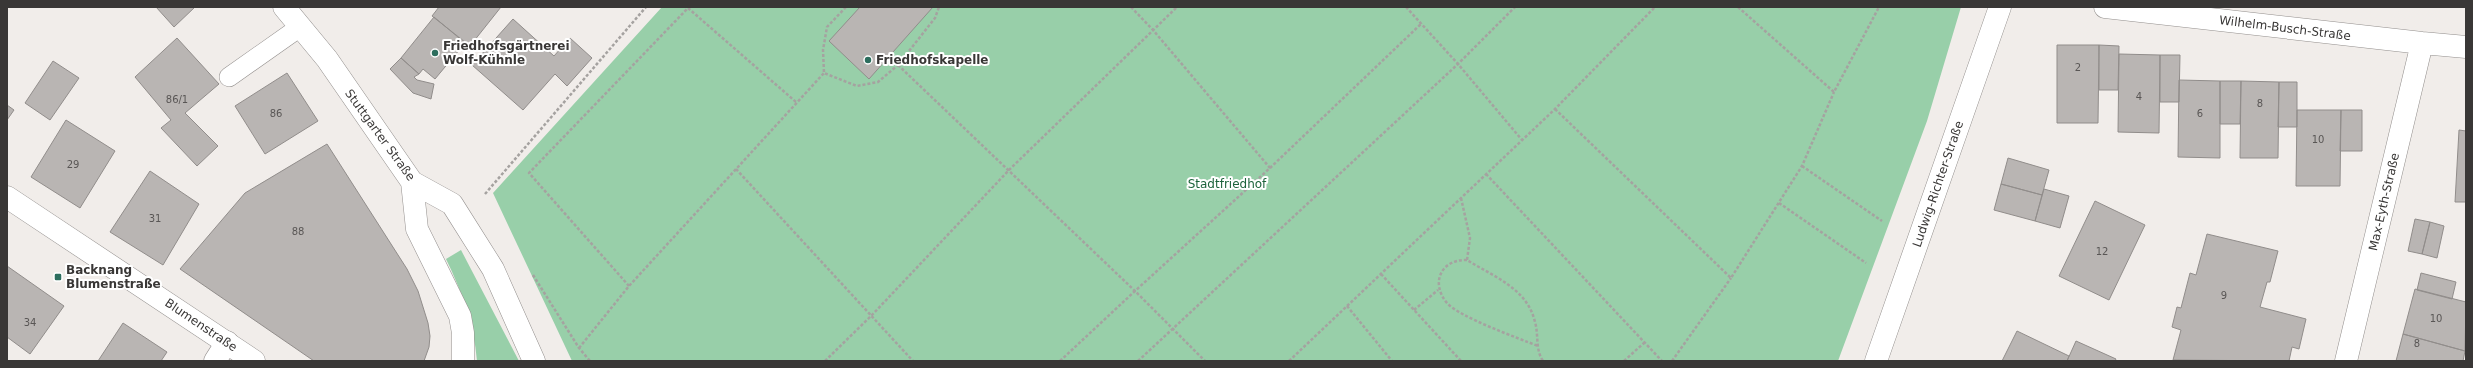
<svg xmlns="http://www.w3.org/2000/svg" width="2473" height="368" font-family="'DejaVu Sans',sans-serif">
  <rect width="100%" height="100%" fill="#f1edea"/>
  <path fill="#98cfa9" d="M662 7H1961L1927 121 1838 361H572L493 193Z
    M461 250 519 361H477C474 324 462 292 446 259Z"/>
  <path fill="#b9b5b3" stroke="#918d8b" d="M156 7H195L174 27Z
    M439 7H501L470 46 432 16Z
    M860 7H933L869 79 829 41Z
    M434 17 465 43 435 79 423 69 419 74 401 58Z
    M513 19 554 56 570 38 592 58 567 86 555 74 523 110 472 65Z
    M177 38 219 84 185 113 218 146 197 166 161 128 171 120 135 77Z
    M2057 45H2099L2098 123H2057Z
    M2099 45 2119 46 2118 90H2099Z
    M2119 54 2160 55 2159 133 2118 132Z
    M2160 55H2180L2179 102H2160Z
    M401 58 419 74 414 77 417 80 434 84 431 99 413 93 390 69Z
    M53 61 79 78 50 120 25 103Z
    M287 73 318 121 265 154 235 106Z
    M2179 80 2220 81V158L2178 157Z
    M2220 81H2241L2240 124H2220Z
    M2241 81 2279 82 2278 158H2240Z
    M2279 82H2297V127H2278Z
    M7 105 14 110 7 120Z
    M2297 110H2341L2340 186H2296Z
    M2341 110H2362V151H2340Z
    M66 120 115 151 80 208 31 177Z
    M2459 130 2466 131V202H2455Z
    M327 144 407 269 418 291 428 323 430 336 429 347 424 361H314L180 269 245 193Z
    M2008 158 2049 170 2042 195 2001 184Z
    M150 171 199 204 163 265 110 232Z
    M2001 184 2042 195 2035 221 1994 210Z
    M2044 189 2069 196 2060 228 2035 221Z
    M2095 201 2145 225 2109 300 2059 276Z
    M2415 219 2430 222 2422 254 2408 251Z
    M2430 222 2444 226 2437 258 2422 254Z
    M2207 234 2278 251 2270 282H2267L2260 307 2306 319 2299 349 2292 347 2289 361 2173 360 2181 330 2172 327 2177 307 2181 308 2190 273 2196 275Z
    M7 266 64 306 30 354 7 337Z
    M2421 273 2456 282 2452 299 2417 290Z
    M2415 289 2466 302 2465 351 2403 334Z
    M123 323 167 352 161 361H98Z
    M2017 331 2069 356 2067 361H2002Z
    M2403 334 2465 351 2463 361H2396Z
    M2076 341 2116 359 2115 361H2067Z"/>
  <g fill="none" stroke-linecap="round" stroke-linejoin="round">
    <g stroke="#938f8d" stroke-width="20">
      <path id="lane" d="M229 77 300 27"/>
    </g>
    <g stroke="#938f8d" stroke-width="23">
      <path id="street" d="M2105 7 2422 43 2466 47
        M215 361 227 342
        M1876 361 2000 7
        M2346 361 2422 43"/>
    </g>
    <g stroke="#938f8d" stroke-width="23">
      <path id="secondary" d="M284 7 327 59 412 182 452 204 493 269 534 361
        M412 182 417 229 460 316 463 333V361
        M7 197 254 361"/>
    </g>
    <path stroke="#a5a2a0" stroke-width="2.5" stroke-dasharray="3 2" stroke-linecap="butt" d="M846 7 827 27 823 50 824 73 857 86 878 82 898 65 935 18 939 7
      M1131 7 1153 30 1270 168
      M1406 7 1458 64 1522 140
      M1738 7 1834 92 1879 7
      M688 8 796 102
      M898 65 1135 291 1270 168 1422 23
      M1555 109 1731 278 1802 166 1834 92
      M1802 166 1882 221
      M736 169 913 361
      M1486 174 1662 361
      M485 194 646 7
      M1461 198 1470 238 1467 260C1494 277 1527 288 1535 322 1539 336 1535 349 1543 361
      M1779 203 1866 263
      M1467 260C1441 259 1430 283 1447 303 1459 317 1518 338 1538 346
      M1381 274 1461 361
      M533 275 579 348 590 361
      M629 286 529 173 689 7
      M1347 306 1392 361
      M1414 310 1438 290
      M579 348 629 286 824 73
      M825 361 872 315 1010 169 1177 7
      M1060 361 1135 291 1205 361
      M1138 361 1458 64 1515 7
      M1289 361 1555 109 1655 7
      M1624 361 1645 342
      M1672 361 1731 278"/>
    <use href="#lane" stroke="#fff" stroke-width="19"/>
    <use href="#street" stroke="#fff" stroke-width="22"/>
    <use href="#secondary" stroke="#fff" stroke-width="22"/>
  </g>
  <g fill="#2d6e5e" stroke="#fff" stroke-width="1.5">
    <circle cx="435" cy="53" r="4"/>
    <circle cx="868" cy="60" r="4"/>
    <rect x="54" y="273" width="8" height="8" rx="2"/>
  </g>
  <g text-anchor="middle" stroke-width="4" stroke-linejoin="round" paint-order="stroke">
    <g font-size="10" fill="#595655">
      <text x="2078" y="71">2</text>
      <text x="2139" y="100">4</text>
      <text x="177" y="103">86/1</text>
      <text x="2260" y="107">8</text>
      <text x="276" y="117">86</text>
      <text x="2200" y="117">6</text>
      <text x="2318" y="143">10</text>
      <text x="73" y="168">29</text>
      <text x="155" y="222">31</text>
      <text x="298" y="235">88</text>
      <text x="2102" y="255">12</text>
      <text x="2224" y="299">9</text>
      <text x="2436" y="322">10</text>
      <text x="30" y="326">34</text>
      <text x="2417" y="347">8</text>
    </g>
    <g font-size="12" fill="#393736" stroke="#fff">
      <text transform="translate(2285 28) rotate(7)" y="4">Wilhelm-Busch-Straße</text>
      <text transform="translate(380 135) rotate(54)" y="4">Stuttgarter Straße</text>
      <text transform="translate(1938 184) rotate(-71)" y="4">Ludwig-Richter-Straße</text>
      <text transform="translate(2384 202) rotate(-77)" y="4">Max-Eyth-Straße</text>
      <text transform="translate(201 325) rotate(34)" y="4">Blumenstraße</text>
    </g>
    <g font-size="12" font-weight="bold" fill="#393736" stroke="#fff" text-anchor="start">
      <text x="443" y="50">Friedhofsgärtnerei<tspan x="443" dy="14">Wolf-Kühnle</tspan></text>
      <text x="876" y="64">Friedhofskapelle</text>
      <text x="66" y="274">Backnang<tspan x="66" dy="14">Blumenstraße</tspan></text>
    </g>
    <g font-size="12" fill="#1c633b" stroke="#fff">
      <text x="1227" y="188">Stadtfriedhof</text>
    </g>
  </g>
  <rect width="2473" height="368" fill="none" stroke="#393736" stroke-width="16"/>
</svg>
